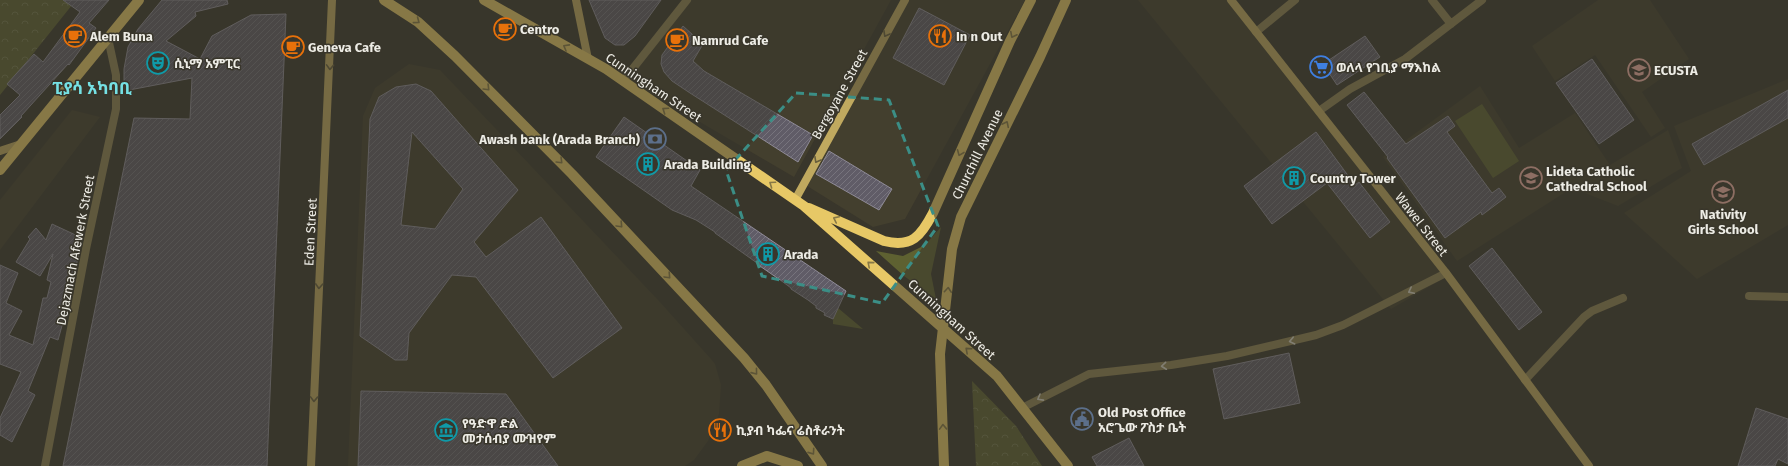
<svg xmlns="http://www.w3.org/2000/svg" width="1788" height="466" font-family="'Fira Sans','Noto Sans Ethiopic',sans-serif">
  <defs>
    <pattern id="forest-crowns" width="20" height="18" patternUnits="userSpaceOnUse"><rect width="20" height="18" fill="#5e6131"/><path d="M2 6a3 3 0 1 1 6 0M12 15a3 3 0 1 1 6 0" fill="none" stroke="#75784f"/></pattern>
    <pattern id="building-hatch" width="6" height="6" patternUnits="userSpaceOnUse"><rect width="6" height="6" fill="#605c67"/><path d="M-1 1l2-2M0 6l6-6M5 7l2-2" fill="none" stroke="#77747d"/></pattern>
  </defs>
  <rect width="100%" height="100%" fill="#39362b"/>
  <path fill="#433f2e" d="M687 0H891L794 177 625 78Z
    M902 0H1025L905 219 873 227 804 184Z
    M1138 0H1235L1451 274 1391 309Z
    M1598 0H1650L1689 59 1642 92 1665 128 1651 137 1595 55 1555 81 1532 46Z
    M409 64 440 70 659 301 711 359 715 364 721 385 719 414 708 441 694 460 685 466H348L363 116 375 88Z
    M1788 79V225L1697 279 1624 213 1691 171 1674 126Z
    M1480 86 1519 148 1575 113 1610 165 1668 130 1682 168 1618 206 1572 188 1457 261 1383 157Z
    M72 110 100 117 0 250V200Z"/>
  <path fill="#5e6131" d="M1482 104 1519 161 1493 178 1455 121Z
    M941 227 931 274 936 299 904 276 876 251 903 256 925 245Z
    M838 308 863 329 833 324V319Z"/>
  <path fill="url(#forest-crowns)" d="M0 0H76L0 95Z
    M972 381 1016 426 1042 466H976Z"/>
  <path fill="url(#building-hatch)" stroke="#8f8b97" fill-rule="evenodd" d="M63 0H109L89 23 96 28 69 65 68 64 21 116 22 117 0 139V115L20 95 7 84 34 54 43 62 80 12Z
    M162 0H227L228 4 195 12 196 16 166 41 200 59 212 36 251 15 286 14 267 466H63L134 118 190 119 192 78 124 91V69L128 47 138 29Z
    M589 0H661L635 36 624 45H615L605 38Z
    M919 8 970 35 944 85 893 58Z
    M683 26 703 44 693 61 704 71 813 135 798 162 690 93 672 81 664 72 661 64 662 55Z
    M1365 36 1380 57 1337 85 1323 64Z
    M1592 59 1634 120 1599 144 1556 83Z
    M416 84 431 91 518 190 474 242 486 257 541 217 622 328 553 378 476 277 452 275 409 333 407 360H395L360 336 370 119 379 97 396 87ZM412 132 463 189 435 229 401 225Z
    M1788 90V118L1704 165 1692 144Z
    M1364 92 1406 144 1448 116 1455 126 1447 132 1492 193 1499 188 1506 197 1482 215 1481 212 1445 238 1387 158 1388 157 1347 105Z
    M624 117 700 170 691 186 846 291 833 319 824 315 825 313 816 308V306L808 300 791 289V288L783 282 757 264V263L715 233V232L696 220 672 210 596 157Z
    M1316 132 1355 185 1359 182 1390 222 1370 238 1327 183 1272 224 1244 186Z
    M829 151 892 189 879 210 816 174Z
    M52 224 82 238 69 301 58 340 50 337 28 391 35 395 12 442 0 435V418L21 372 0 364V265L18 273 6 303 22 311 9 335 33 345 43 298H47L51 282 47 280 53 254 40 276 16 262 30 239 28 237 36 228 46 240Z
    M1492 248 1542 312 1519 330 1469 266Z
    M1289 353 1300 403 1224 419 1213 369Z
    M361 391 506 394 558 466H358Z
    M1756 408 1788 419V464L1778 459 1775 466H1738Z
    M1129 438 1144 466H1097L1092 457Z"/>
  <g fill="none" stroke-linecap="round" stroke-linejoin="round">
    <path stroke="#8e8053" stroke-width="8" d="M1432 0 1451 24
      M1256 32 1295 0
      M1319 111 1350 89 1405 59 1482 0
      M1749 296 1788 297
      M1525 380 1584 317 1592 311 1623 298
      M1022 408 1089 374 1171 365 1227 356 1316 335 1343 325 1446 273"/>
    <path stroke="#8e8053" stroke-width="8" d="M623 81 687 0
      M45 466 86 249 116 109V75L108 38"/>
    <path stroke="#c0a95f" stroke-width="8" d="M576 0 588 59
      M1231 0 1446 273 1589 466
      M0 151 21 144
      M795 200 905 0
      M311 466 332 0"/>
    <path stroke="#e7c866" stroke-width="10" d="M384 0 418 22 455 56 572 174 744 358 766 385 822 466
      M484 0 606 69 804 206 997 376 1068 466
      M0 170 139 0
      M809 208 884 241C912 248 921 236 933 213L1010 41 1031 0
      M742 466 767 456 798 466
      M944 466 940 354 952 249 961 217 1040 57 1066 0"/>
  </g>
  <defs><path id="oneway-chevron" d="M-2-3.5L2.5 0L-2 3.5" fill="none" stroke-width="1.6" stroke-linecap="round" stroke-linejoin="round"/></defs>
  <g stroke="#877846">
    <use href="#oneway-chevron" transform="translate(417 21) rotate(37)"/>
    <use href="#oneway-chevron" transform="translate(1013 35) rotate(117)"/>
    <use href="#oneway-chevron" transform="translate(566 47) rotate(-151)"/>
    <use href="#oneway-chevron" transform="translate(487 88) rotate(45)"/>
    <use href="#oneway-chevron" transform="translate(665 110) rotate(-146)"/>
    <use href="#oneway-chevron" transform="translate(1006 124) rotate(-64)"/>
    <use href="#oneway-chevron" transform="translate(960 153) rotate(112)"/>
    <use href="#oneway-chevron" transform="translate(560 161) rotate(45)"/>
    <use href="#oneway-chevron" transform="translate(772 184) rotate(-145)"/>
    <use href="#oneway-chevron" transform="translate(836 219) rotate(-154)"/>
    <use href="#oneway-chevron" transform="translate(620 225) rotate(47)"/>
    <use href="#oneway-chevron" transform="translate(870 264) rotate(-139)"/>
    <use href="#oneway-chevron" transform="translate(668 276) rotate(47)"/>
    <use href="#oneway-chevron" transform="translate(948 290) rotate(-85)"/>
    <use href="#oneway-chevron" transform="translate(968 350) rotate(-138)"/>
    <use href="#oneway-chevron" transform="translate(755 372) rotate(51)"/>
    <use href="#oneway-chevron" transform="translate(943 427) rotate(-92)"/>
    <use href="#oneway-chevron" transform="translate(812 452) rotate(55)"/>
  </g>
  <g stroke="#685e3d">
    <use href="#oneway-chevron" transform="translate(886 34) rotate(119)"/>
    <use href="#oneway-chevron" transform="translate(330 67) rotate(92)"/>
    <use href="#oneway-chevron" transform="translate(817 160) rotate(119)"/>
    <use href="#oneway-chevron" transform="translate(319 286) rotate(93)"/>
    <use href="#oneway-chevron" transform="translate(314 399) rotate(92)"/>
  </g>
  <g stroke="#dad6c8">
    <use href="#oneway-chevron" transform="translate(1411 291) rotate(153)"/>
    <use href="#oneway-chevron" transform="translate(1292 341) rotate(167)"/>
    <use href="#oneway-chevron" transform="translate(1164 366) rotate(174)"/>
    <use href="#oneway-chevron" transform="translate(1040 398) rotate(151)"/>
  </g>
  <path d="M0 0H1788V466H0ZM796 93 889 100 938 226 882 303 762 276 726 170Z" fill="#39362b" fill-opacity=".55" fill-rule="evenodd"/>
  <path fill="none" stroke="#3b8e86" stroke-width="3" stroke-dasharray="8 5" stroke-linejoin="round" d="M796 93 889 100 938 226 882 303 762 276 726 170Z"/>
  <defs>
    <g id="cafe-ring" transform="scale(1.15)"><circle r="9.5" fill="#39362b" stroke="#e8710a" stroke-width="1.5"/><path d="M-5.5-4.5H6V0H3Q3 3.5 0 3.5H-2.5Q-5.5 3.5-5.5 0ZM3-3.2v2h1.7v-2ZM-6 4.5H4V6H-6Z" fill="#e8710a"/></g>
    <g id="restaurant-ring" transform="scale(1.15)"><circle r="9.5" fill="#39362b" stroke="#e8710a" stroke-width="1.5"/><path d="M-5-6h1v4h1v-4h1v4h1v-4h1v5L-1.5 .5V6h-2V.5L-5-1ZM5-6V6H3V1.5H1.5Q1.5-4 5-6Z" fill="#e8710a"/></g>
    <g id="theatre-ring" transform="scale(1.15)"><circle r="9.5" fill="#39362b" stroke="#0f9aa8" stroke-width="1.5"/><path d="M-5-5.5Q0-4 5-5.5V0Q5 5 0 6Q-5 5-5 0ZM-3.3-2.5H-1v1.5H-3.3ZM1-2.5H3.3v1.5H1ZM-2.8 1Q0 5.5 2.8 1Z" fill="#0f9aa8"/></g>
    <g id="supermarket-ring" transform="scale(1.15)"><circle r="9.5" fill="#39362b" stroke="#3f7fe0" stroke-width="1.5"/><path d="M-6-5.5h2.5l.6 2H6L4.5 2H-2.5L-4.4-4H-6ZM-1.5 3.2a1.3 1.3 0 1 0 .1 0ZM3 3.2a1.3 1.3 0 1 0 .1 0Z" fill="#3f7fe0"/></g>
    <g id="university-ring" transform="scale(1.15)"><circle r="9.5" fill="#39362b" stroke="#8d6e63" stroke-width="1.5"/><path d="M0-5L7-2L0 1L-7-2ZM-4 1L0 2.5L4 1V4Q0 6-4 4Z" fill="#8d6e63"/></g>
    <g id="bank-ring" transform="scale(1.15)"><circle r="9.5" fill="#39362b" stroke="#5c6f8a" stroke-width="1.5"/><path d="M-6-4H6V4H-6ZM0-2.3a2.3 2.3 0 1 0 0 4.6a2.3 2.3 0 1 0 0-4.6Z" fill="#5c6f8a"/></g>
    <g id="building-ring" transform="scale(1.15)"><circle r="9.5" fill="#39362b" stroke="#0f9aa8" stroke-width="1.5"/><path d="M-4-6H4V6H1V3H-1V6H-4ZM-2.5-4.3h1.7v1.8h-1.7ZM.8-4.3h1.7v1.8H.8ZM-2.5-1h1.7V.8h-1.7ZM.8-1h1.7V.8H.8Z" fill="#0f9aa8"/></g>
    <g id="school-ring" transform="scale(1.15)"><circle r="9.5" fill="#39362b" stroke="#8d6e63" stroke-width="1.5"/><path d="M0-5L7-2L0 1L-7-2ZM-4 1L0 2.5L4 1V4Q0 6-4 4Z" fill="#8d6e63"/></g>
    <g id="civic-ring" transform="scale(1.15)"><circle r="9.5" fill="#39362b" stroke="#5c6f8a" stroke-width="1.5"/><path d="M-.6-6.5H3V-4.5H.6V-3L4-1V1h2V6H-6V1h2V-1L-.6-3ZM-1.2 2.5V6h2.4V2.5Z" fill="#5c6f8a"/></g>
    <g id="museum-ring" transform="scale(1.15)"><circle r="9.5" fill="#39362b" stroke="#0f9aa8" stroke-width="1.5"/><path d="M0-6L6-3V-2H-6V-3ZM-5-1h2V3h-2ZM-1-1h2V3h-2ZM3-1h2V3H3ZM-6 4H6V6H-6Z" fill="#0f9aa8"/></g>
  </defs>
  <g fill-rule="evenodd">
    <use href="#cafe-ring" x="505" y="29"/>
    <use href="#cafe-ring" x="75" y="36"/>
    <use href="#restaurant-ring" x="940" y="36"/>
    <use href="#cafe-ring" x="677" y="40"/>
    <use href="#cafe-ring" x="293" y="47"/>
    <use href="#theatre-ring" x="158" y="63"/>
    <use href="#supermarket-ring" x="1321" y="67"/>
    <use href="#university-ring" x="1639" y="70"/>
    <use href="#bank-ring" x="655" y="139"/>
    <use href="#building-ring" x="648" y="164"/>
    <use href="#building-ring" x="1294" y="178"/>
    <use href="#school-ring" x="1531" y="178"/>
    <use href="#school-ring" x="1723" y="192"/>
    <use href="#building-ring" x="768" y="254"/>
    <use href="#civic-ring" x="1082" y="419"/>
    <use href="#museum-ring" x="446" y="430"/>
    <use href="#restaurant-ring" x="720" y="430"/>
  </g>
  <g text-anchor="middle" stroke-width="3" stroke-linejoin="round" paint-order="stroke">
    <g font-size="13" font-weight="bold" fill="#edece5" stroke="#39362b" text-anchor="start">
      <text x="520" y="34">Centro</text>
      <text x="90" y="41">Alem Buna</text>
      <text x="956" y="41">In n Out</text>
      <text x="692" y="45">Namrud Cafe</text>
      <text x="308" y="52">Geneva Cafe</text>
      <text x="174" y="68">ሲኒማ አምፒር</text>
      <text x="1336" y="72">ወለላ የገቢያ ማእከል</text>
      <text x="1654" y="75">ECUSTA</text>
      <text x="640" y="144" text-anchor="end">Awash bank (Arada Branch)</text>
      <text x="664" y="169">Arada Building</text>
      <text x="1546" y="176">Lideta Catholic<tspan x="1546" dy="15">Cathedral School</tspan></text>
      <text x="1310" y="183">Country Tower</text>
      <text x="1723" y="219" text-anchor="middle">Nativity<tspan x="1723" dy="15">Girls School</tspan></text>
      <text x="784" y="259">Arada</text>
      <text x="1098" y="417">Old Post Office<tspan x="1098" dy="15">አሮጌው ፖስታ ቤት</tspan></text>
      <text x="462" y="428">የዓድዋ ድል<tspan x="462" dy="15">መታሰብያ ሙዝየም</tspan></text>
      <text x="736" y="435">ኪያብ ካፌና ሬስቶራንት</text>
    </g>
    <g font-size="13" fill="#edece5" stroke="#39362b">
      <text transform="translate(654 87) rotate(34)" y="5">Cunningham Street</text>
      <text transform="translate(839 94) rotate(-61)" y="5">Bergoyane Street</text>
      <text transform="translate(977 154) rotate(-64)" y="5">Churchill Avenue</text>
      <text transform="translate(1422 224) rotate(52)" y="5">Wawel Street</text>
      <text transform="translate(310 232) rotate(-87)" y="5">Eden Street</text>
      <text transform="translate(75 250) rotate(-79)" y="5">Dejazmach Afewerk Street</text>
      <text transform="translate(952 319) rotate(42)" y="5">Cunningham Street</text>
    </g>
    <g font-size="17" font-weight="bold" fill="#75e1e4" stroke="#39362b">
      <text x="92" y="94">ፒያሳ አካባቢ</text>
    </g>
  </g>
</svg>
